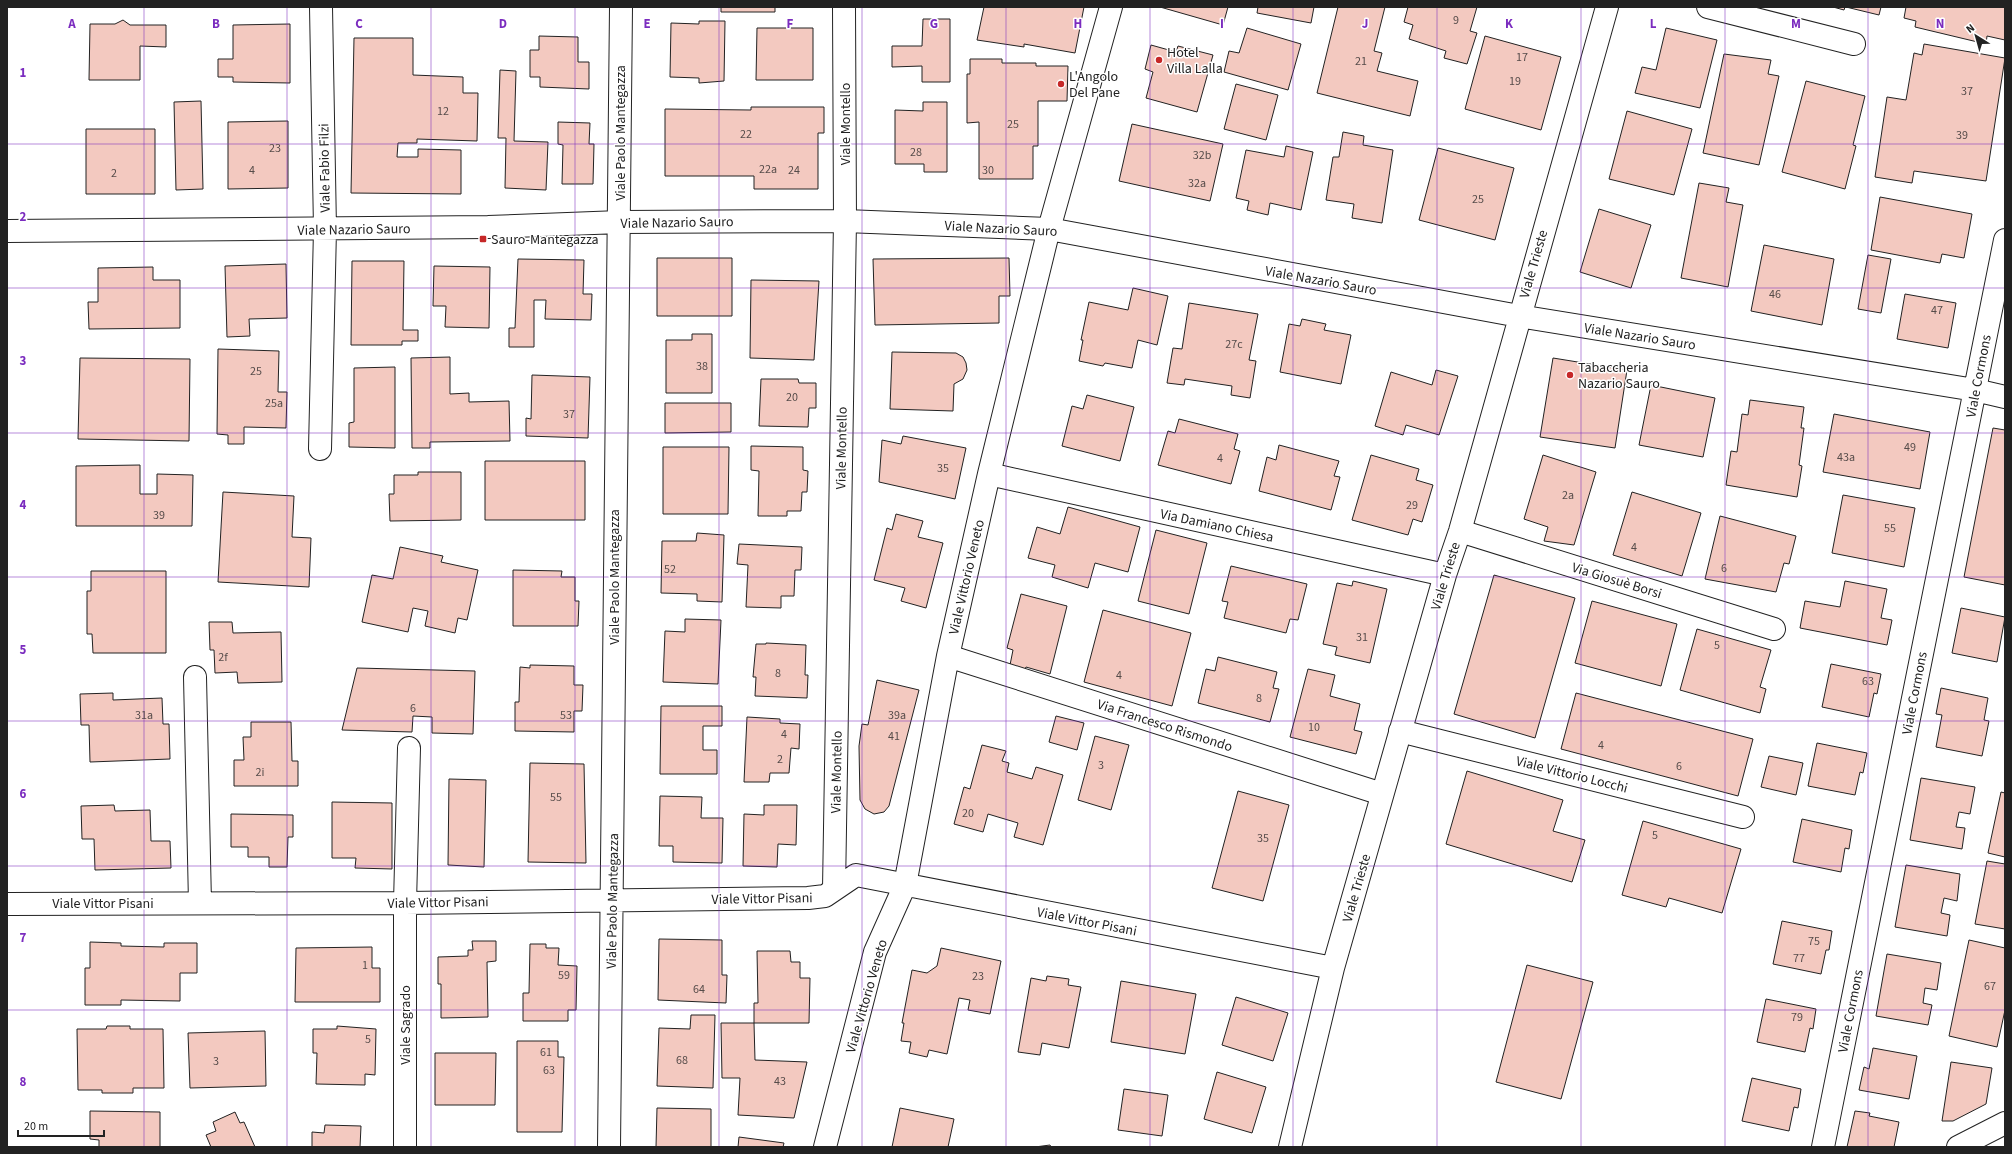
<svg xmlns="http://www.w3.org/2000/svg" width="2012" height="1154" font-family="'Source Sans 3',sans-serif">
  <rect width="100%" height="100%" fill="#fff"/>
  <path fill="#f3c9c0" stroke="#222" d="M721 7H775V12H721Z
    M984 7H1084L1075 53 1024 44V47L977 40Z
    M1160 7H1228L1223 25Z
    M1258 7H1314L1311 23 1257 13Z
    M1338 7H1385L1374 51 1382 53 1377 71 1418 81 1410 116 1317 93Z
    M1408 7H1477L1470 31 1477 33 1467 64 1444 58 1446 51 1409 39 1413 25 1404 22Z
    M1833 7H1845L1844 10Z
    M1846 7H1881L1879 15Z
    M1906 7H2005V40L1987 36 1986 44 1915 27 1916 21 1904 18Z
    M923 19H950V82H922V66L892 67V46H922Z
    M123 20 130 25H166V47L140 46V80H89L90 24H115Z
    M699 21H725L724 81 699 83V78L670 77 671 23 699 24Z
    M290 24V83L233 82V77H218V59H233V25Z
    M757 28H813V80H756Z
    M1247 28 1301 44 1288 90 1224 72 1229 51 1239 53Z
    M1666 28 1717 40 1700 108 1635 93 1642 67 1656 70Z
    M539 36 578 37V62H589V89L540 87V77H530V50H539Z
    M1485 36 1561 57 1541 130 1465 109Z
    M354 38H413V75L463 77V93H478L477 141 417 139V143H398L397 157H418V149L461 150V194L351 193Z
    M1924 44 2005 58 1986 181 1914 171 1912 183 1875 177 1887 97 1906 100 1914 53 1922 55Z
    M1151 45 1176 52 1178 46 1213 55 1197 112 1146 98 1153 72 1145 69Z
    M1724 54 1771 60 1768 74 1779 76 1759 165 1703 153Z
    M970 59H1002V63H1036V66H1068L1067 101H1038V146H1033V179H979V122L967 123V74H970Z
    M500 70 516 71 514 141 548 142 546 190 505 188 506 138H498Z
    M1806 81 1865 96 1853 145 1856 146 1845 189 1782 172Z
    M1236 84 1278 95 1266 140 1224 129Z
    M201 101 203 189 176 190 174 102Z
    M923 102H947V172H924V164H895V110L923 111Z
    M751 107H824V133H818V189H754V176H665V109L751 110Z
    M1627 111 1692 129 1674 195 1609 179Z
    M288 121V188L228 189V122Z
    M558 122 590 123 589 144H594L593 184H562L563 145 558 144Z
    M1132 124 1223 144 1210 201 1119 181Z
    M86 129H155V194H86Z
    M1343 132 1364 136 1363 145 1393 150 1382 223 1352 218 1354 204 1326 200 1333 157H1339Z
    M1286 146 1313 152 1301 210 1270 203 1268 215 1247 210 1249 201 1236 198 1246 150 1284 157Z
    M1438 148 1514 168 1495 240 1419 220Z
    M1699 183 1729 188 1726 202 1743 205 1728 287 1681 278Z
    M1880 197 1972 214 1964 258 1942 254 1940 263 1871 250Z
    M1599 209 1651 225 1631 288 1580 272Z
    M1764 245 1834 259 1822 325 1751 311Z
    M1868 255 1891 259 1881 313 1858 309Z
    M657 258H732V316H657Z
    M1009 258 1010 296H999V323L875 325 873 259Z
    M518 259 584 260 583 294H592L591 320 545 319 546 300H534V347H509V328H515Z
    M352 261H404L403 330H418V341H402V345H351Z
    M286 264 287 318 249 319 250 336 227 337 225 266Z
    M434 266 490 267 489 328 445 327 446 306H433Z
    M153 267V280H180V328L89 329 88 302H98V268Z
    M751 280 819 281 814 360 750 358Z
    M1133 288 1168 296 1157 345 1138 340 1132 368 1105 363 1103 366 1079 361 1083 340H1081L1089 302 1128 310Z
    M1905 294 1956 303 1948 348 1897 339Z
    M1189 303 1258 314 1249 360 1256 361 1250 398 1231 395 1232 386 1185 379 1184 385 1167 383 1173 348 1182 349Z
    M1302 319 1326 324 1324 330 1351 335 1341 384 1280 372 1289 324 1300 326Z
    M692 334H712V393H666V340H692Z
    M218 349 279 351 278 392H287L286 428 244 427V444H228V435L217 434Z
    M892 352 956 353 963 357 966 363 967 370 963 379 954 384 953 411 890 409Z
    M450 357V394L469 393V402L509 401 510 441 430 442V448H412L411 358Z
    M80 358 190 359 189 441 78 439Z
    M1553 358 1627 370 1615 448 1540 437Z
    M395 367V448L349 447V423L354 422V368Z
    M1436 370 1458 376 1439 435 1406 425 1403 435 1375 426 1391 372 1432 385Z
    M532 375 590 377 588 438 526 436V418L531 419Z
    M761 379H798L799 383H816V408H809L808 427 759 426Z
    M1651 385 1715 398 1703 457 1639 445Z
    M1087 395 1134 407 1120 461 1062 446 1072 406 1083 409Z
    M1750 400 1804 407 1801 428H1804L1799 465 1802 466 1797 497 1726 485 1731 451 1737 452 1742 414 1748 415Z
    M665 403H731V432L665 433Z
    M1834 414 1930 432 1920 489 1823 472Z
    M1179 419 1238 434 1234 449 1240 451 1231 484 1158 465 1168 431 1175 433Z
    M1993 428 2005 430V585L1964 577Z
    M903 436 966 448 955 499 879 482 882 440 901 444Z
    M1279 445 1339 461 1334 476 1340 477 1331 510 1259 491 1267 457 1276 460Z
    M751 446 803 447V470L808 471 807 492H802L801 511H787V516H758L759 471 751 470Z
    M663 447H729L728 514H663Z
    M1371 455 1419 469 1416 480 1433 485 1422 522 1413 519 1408 535 1352 520Z
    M1543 455 1596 472 1574 545 1544 541 1548 527 1524 519Z
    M485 461H585V520H485Z
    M140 465V494H157V474L193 475 192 526H76V466Z
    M418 472H461V520L390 521 389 494H394V475H418Z
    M223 492 294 496 292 537 311 538 309 587 218 582Z
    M1632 492 1701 513 1682 576 1613 555Z
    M1843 495 1915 508 1904 567 1832 553Z
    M1068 507 1140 527 1128 572 1095 563 1088 588 1052 577 1055 565 1028 558 1037 527 1060 534Z
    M896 514 923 521 918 537 943 543 926 608 901 601 905 588 874 580 887 528 892 530Z
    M1720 516 1796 536 1789 564 1784 563 1776 592 1705 579Z
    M1156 530 1207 543 1189 614 1138 601Z
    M697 533 724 535 722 602 697 601V594L661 593 662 541H696Z
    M739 544 802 547 801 570H795L794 596H781V608L746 607 748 565 737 564Z
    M400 547 443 556 441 562 478 570 467 620 458 618 455 633 425 626 428 611 413 608 408 632 362 622 372 575 393 579Z
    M1231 566 1307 584 1298 620 1290 619 1286 633 1224 618 1228 602 1222 601Z
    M513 570 562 571 561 577H575V601H579L578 626H513Z
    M91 571H166V653H93L92 634H87V591H91Z
    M1494 575 1575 598 1535 738 1454 714Z
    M1353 581 1387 589 1370 663 1335 655 1337 647 1323 644 1337 583 1352 586Z
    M1845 581 1887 589 1881 618 1892 620 1887 645 1800 628 1805 601 1840 607Z
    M1021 594 1067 606 1050 674 1026 667 1025 669 1010 665 1013 650 1007 648Z
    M1592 601 1677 624 1661 686 1575 663Z
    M1961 608 2005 617 1997 662 1952 653Z
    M1103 610 1191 633 1172 706 1084 682Z
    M685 619 721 620 718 684 663 682 665 631 685 632Z
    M209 622H232L233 633 281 632 282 682 238 683 237 672 215 673 214 650H210Z
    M1697 629 1771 650 1760 687 1766 689 1760 713 1680 690Z
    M766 643 806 645 805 675H808L807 698 755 696 756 677H753L756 644H766Z
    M1218 657 1277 672 1273 688 1279 689 1270 722 1198 703 1206 669 1215 671Z
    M1831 664 1881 674 1877 694 1874 693 1869 717 1822 707Z
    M530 665 574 666V685H583L582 711H574V732L515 731V702H519L520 667 530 668Z
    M357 668 475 671 473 734 432 733V717L413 716 412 732 342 730Z
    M1308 669 1335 675 1330 696 1360 704 1354 730 1362 732 1356 754 1290 737Z
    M877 680 919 690 889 806 884 812 874 814 865 809 860 800 859 746 862 724 868 725Z
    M1941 688 1988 698 1984 720 1989 721 1982 756 1936 747 1942 715 1936 714Z
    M113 693V700L162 698 163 724H169L170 759 90 762 89 725H81L80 694Z
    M1576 693 1753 739 1738 796 1561 749Z
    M661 706H722V726H703V750H717V774H660Z
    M1056 716 1084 723 1077 750 1049 742Z
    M747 717 780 719V723L800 724 799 749 791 748 789 773H770L769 782H744Z
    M251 722H291L292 761H298V786H234V760H244L243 737H251Z
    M1095 736 1129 745 1111 810 1078 800Z
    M1817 743 1867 753 1863 773 1860 772 1855 795 1808 786Z
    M982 745 1006 751 1002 761 1009 763 1007 772 1032 779 1036 767 1063 775 1043 845 1014 837 1018 823 988 814 983 832 954 824 964 787 970 789Z
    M1769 756 1803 763 1796 795 1761 787Z
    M530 763 584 764 586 863 528 862Z
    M1467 771 1563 800 1553 831 1585 840 1572 882 1446 844Z
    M1921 778 1975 787 1970 814 1959 812 1956 827 1965 828 1962 849 1910 840Z
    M449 779 486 780 484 867 448 865Z
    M1238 791 1289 805 1263 901 1212 888Z
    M2001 792 2005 793V857L1988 853Z
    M660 796 702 797 701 818H723L722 863 673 862V846H659Z
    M332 802 392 803V869L355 868 356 858H332Z
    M114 805 115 811 150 810 151 841H170L171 868 95 870 94 839H82L81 806Z
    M764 805H797L796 845 778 844 777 867 743 866 744 814 764 815Z
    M231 814 293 815V837H288L287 867H269V857H248V847H231Z
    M1802 819 1852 830 1849 849 1845 848 1841 872 1793 862Z
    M1643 821 1741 849 1722 913 1669 898 1666 907 1622 895Z
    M1987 861 2005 864V929L1975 924Z
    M1906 865 1960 874 1957 901 1944 898 1941 913 1950 915 1947 936 1895 927Z
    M1782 921 1832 931 1829 950H1826L1821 974 1773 964Z
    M659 939 722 940V975H727L726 1003 658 1000Z
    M1969 940 2005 948V1010L1997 1047 1949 1036Z
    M472 941H496V961L487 962 488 1017 441 1018V984H438V957L468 956V950H473Z
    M90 942 121 943V946L164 947V943H197V973H180V1001L121 1000V1005H85V968H90Z
    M530 944H546V948H559L558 965 577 966 576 1010H568V1021H523V993H529Z
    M372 947V968H380V1002H295L296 948Z
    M941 948 1001 961 990 1014 968 1010 970 1000 959 998 947 1054 929 1050 927 1057 909 1053 911 1042 901 1041 904 1023H902L912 970 927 973 937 966Z
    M757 951H790L791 962H800V978H810L809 1023H754V1003H758Z
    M1887 954 1941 963 1937 990 1925 988 1923 1003 1932 1005 1928 1025 1876 1016Z
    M1527 965 1593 982 1561 1099 1496 1082Z
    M1047 976 1069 979 1068 985 1081 987 1069 1048 1042 1043 1040 1055 1018 1052 1031 978 1046 981Z
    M1121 981 1196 994 1185 1054 1111 1042Z
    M1236 997 1288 1013 1273 1061 1222 1045Z
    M1766 999 1816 1009 1813 1029 1810 1028 1805 1052 1757 1042Z
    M691 1015H715L713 1088 657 1086 659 1028 690 1029Z
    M721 1023H754L755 1060 807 1062 794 1118 738 1115 740 1078H722Z
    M107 1026H130V1029H163L164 1088H133V1093H102V1090H78L77 1029H106Z
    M337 1026 376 1029 375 1075 365 1074V1085L316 1084 317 1053H313V1029H337Z
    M265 1031 266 1086 190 1088 188 1033Z
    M517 1041H558V1057H564L562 1132H517Z
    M1873 1048 1917 1056 1909 1099 1859 1090 1864 1067 1869 1069Z
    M435 1053H496L495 1105H435Z
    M1951 1062 1992 1068 1986 1104 1953 1121H1942Z
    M1217 1072 1266 1087 1252 1133 1204 1119Z
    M1752 1078 1801 1089 1798 1108 1794 1107 1789 1131 1742 1121Z
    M1124 1089 1168 1095 1162 1136 1118 1130Z
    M657 1108 711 1109V1147H656Z
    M900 1108 954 1119 948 1147H892Z
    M90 1111 160 1112V1147H99V1140L90 1139Z
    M1855 1111 1870 1113 1869 1116 1899 1122 1894 1147H1847Z
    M235 1112 240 1123 244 1122 255 1147H211L206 1135 216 1131 213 1122Z
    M325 1125 361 1126 360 1147H312V1132L324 1133Z
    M739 1137 784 1143 783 1147H738Z
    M1050 1145 1051 1147H1035Z"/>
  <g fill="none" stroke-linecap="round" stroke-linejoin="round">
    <g stroke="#222" stroke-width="24">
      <path id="minor" d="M1708 7 1854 44
        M7 231 488 227 620 222 845 221 1049 229 1519 316 1975 390 2005 397
        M320 449 325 229 321 7
        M989 474 1445 575
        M1460 531 1774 629
        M948 656 1382 794
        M195 677 200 903
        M1400 731 1743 817
        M834 889 845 221 844 7
        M7 904 405 903 808 898 825 896 856 875 1333 968
        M405 1147V903L409 748
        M609 1147 621 7
        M825 1147 875 952 905 885 948 656 989 474 1049 229 1111 7
        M1290 1147 1333 968 1445 575 1460 531 1607 7
        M1823 1147 2005 240
        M1958 1147 2005 1123"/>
    </g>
    <use href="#minor" stroke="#fff" stroke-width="22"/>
  </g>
  <path fill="none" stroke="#7b2cbf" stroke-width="1" stroke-opacity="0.55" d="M144 7V1147M287 7V1147M431 7V1147M575 7V1147M719 7V1147M862 7V1147M1006 7V1147M1150 7V1147M1293 7V1147M1437 7V1147M1581 7V1147M1725 7V1147M1868 7V1147M7 144H2005M7 288H2005M7 433H2005M7 577H2005M7 721H2005M7 866H2005M7 1010H2005"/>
  <g fill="#c62828" stroke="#fff" stroke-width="1.5">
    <circle cx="1159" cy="60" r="4"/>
    <circle cx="1061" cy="84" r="4"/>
    <rect x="479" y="235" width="8" height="8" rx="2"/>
    <circle cx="1570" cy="375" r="4"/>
  </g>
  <g text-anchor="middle" stroke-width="3" stroke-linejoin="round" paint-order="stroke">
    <g font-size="12" fill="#564c4a">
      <text x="1456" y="24">9</text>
      <text x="1522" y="61">17</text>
      <text x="1361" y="65">21</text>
      <text x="1515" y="85">19</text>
      <text x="1967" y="95">37</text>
      <text x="443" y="115">12</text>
      <text x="1013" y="128">25</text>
      <text x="746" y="138">22</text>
      <text x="1962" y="139">39</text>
      <text x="275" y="152">23</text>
      <text x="916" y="156">28</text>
      <text x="1202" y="159">32b</text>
      <text x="768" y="173">22a</text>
      <text x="252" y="174">4</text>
      <text x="794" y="174">24</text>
      <text x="988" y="174">30</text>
      <text x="114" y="177">2</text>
      <text x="1197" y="187">32a</text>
      <text x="1478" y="203">25</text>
      <text x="1775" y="298">46</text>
      <text x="1937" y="314">47</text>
      <text x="1234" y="348">27c</text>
      <text x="702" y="370">38</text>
      <text x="256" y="375">25</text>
      <text x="792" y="401">20</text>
      <text x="274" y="407">25a</text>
      <text x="569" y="418">37</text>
      <text x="1910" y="451">49</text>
      <text x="1846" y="461">43a</text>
      <text x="1220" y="462">4</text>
      <text x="943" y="472">35</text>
      <text x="1568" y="499">2a</text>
      <text x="1412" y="509">29</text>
      <text x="159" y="519">39</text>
      <text x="1890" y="532">55</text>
      <text x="1634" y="551">4</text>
      <text x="1724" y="572">6</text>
      <text x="670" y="573">52</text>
      <text x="1362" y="641">31</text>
      <text x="1717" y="649">5</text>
      <text x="223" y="661">2f</text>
      <text x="778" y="677">8</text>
      <text x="1119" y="679">4</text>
      <text x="1868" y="685">63</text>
      <text x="1259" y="702">8</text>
      <text x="413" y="712">6</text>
      <text x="144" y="719">31a</text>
      <text x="566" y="719">53</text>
      <text x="897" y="719">39a</text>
      <text x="1314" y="731">10</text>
      <text x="784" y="738">4</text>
      <text x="894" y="740">41</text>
      <text x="1601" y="749">4</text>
      <text x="780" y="763">2</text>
      <text x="1101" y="769">3</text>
      <text x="1679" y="770">6</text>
      <text x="260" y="776">2i</text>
      <text x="556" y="801">55</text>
      <text x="968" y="817">20</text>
      <text x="1655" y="839">5</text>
      <text x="1263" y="842">35</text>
      <text x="1814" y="945">75</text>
      <text x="1799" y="962">77</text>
      <text x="365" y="969">1</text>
      <text x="564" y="979">59</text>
      <text x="978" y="980">23</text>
      <text x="1990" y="990">67</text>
      <text x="699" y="993">64</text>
      <text x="1797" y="1021">79</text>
      <text x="368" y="1043">5</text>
      <text x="546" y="1056">61</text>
      <text x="682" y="1064">68</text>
      <text x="216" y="1065">3</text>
      <text x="549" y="1074">63</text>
      <text x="780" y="1085">43</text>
    </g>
    <g font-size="14" fill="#222" stroke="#fff" text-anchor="start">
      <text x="1167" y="57">Hotel<tspan x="1167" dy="16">Villa Lalla</tspan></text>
      <text x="1069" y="81">L'Angolo<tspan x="1069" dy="16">Del Pane</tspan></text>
      <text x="491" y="244">Sauro-Mantegazza</text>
      <text x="1578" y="372">Tabaccheria<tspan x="1578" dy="16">Nazario Sauro</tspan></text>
    </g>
    <g font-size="14" fill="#222" stroke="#fff">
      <text transform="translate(845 124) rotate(-90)" y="5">Viale Montello</text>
      <text transform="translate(620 133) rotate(-90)" y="5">Viale Paolo Mantegazza</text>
      <text transform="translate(324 168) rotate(-91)" y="5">Viale Fabio Filzi</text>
      <text transform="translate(677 222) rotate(-1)" y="5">Viale Nazario Sauro</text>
      <text transform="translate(1001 228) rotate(3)" y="5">Viale Nazario Sauro</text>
      <text transform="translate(354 229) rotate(-1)" y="5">Viale Nazario Sauro</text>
      <text transform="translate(1533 264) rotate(-74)" y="5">Viale Trieste</text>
      <text transform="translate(1321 280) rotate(10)" y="5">Viale Nazario Sauro</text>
      <text transform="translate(1640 336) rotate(9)" y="5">Viale Nazario Sauro</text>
      <text transform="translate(1978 376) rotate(-79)" y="5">Viale Cormons</text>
      <text transform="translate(841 448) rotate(-89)" y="5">Viale Montello</text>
      <text transform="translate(1217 525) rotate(12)" y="5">Via Damiano Chiesa</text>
      <text transform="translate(1445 576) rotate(-73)" y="5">Viale Trieste</text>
      <text transform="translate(614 577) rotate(-90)" y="5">Viale Paolo Mantegazza</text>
      <text transform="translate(966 577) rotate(-77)" y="5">Viale Vittorio Veneto</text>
      <text transform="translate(1617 580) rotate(17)" y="5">Via Giosuè Borsi</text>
      <text transform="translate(1914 693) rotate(-79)" y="5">Viale Cormons</text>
      <text transform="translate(1165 725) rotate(18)" y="5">Via Francesco Rismondo</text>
      <text transform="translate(836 772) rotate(-89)" y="5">Viale Montello</text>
      <text transform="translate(1572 774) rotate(14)" y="5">Viale Vittorio Locchi</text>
      <text transform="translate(1356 888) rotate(-74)" y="5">Viale Trieste</text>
      <text transform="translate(762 898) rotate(-1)" y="5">Viale Vittor Pisani</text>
      <text transform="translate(612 901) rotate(-89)" y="5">Viale Paolo Mantegazza</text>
      <text transform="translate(438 902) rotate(-1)" y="5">Viale Vittor Pisani</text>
      <text x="103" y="908">Viale Vittor Pisani</text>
      <text transform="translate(1087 921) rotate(11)" y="5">Viale Vittor Pisani</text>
      <text transform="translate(866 996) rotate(-74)" y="5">Viale Vittorio Veneto</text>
      <text transform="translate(1850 1011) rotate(-79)" y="5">Viale Cormons</text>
      <text transform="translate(405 1025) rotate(-90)" y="5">Viale Sagrado</text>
    </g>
  </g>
  <g font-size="13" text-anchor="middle" font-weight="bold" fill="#7b2cbf" stroke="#fff" stroke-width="3" stroke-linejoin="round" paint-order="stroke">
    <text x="72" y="28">A</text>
    <text x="216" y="28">B</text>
    <text x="359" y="28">C</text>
    <text x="503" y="28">D</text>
    <text x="647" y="28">E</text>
    <text x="790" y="28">F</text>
    <text x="934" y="28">G</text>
    <text x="1078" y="28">H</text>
    <text x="1222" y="28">I</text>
    <text x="1365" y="28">J</text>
    <text x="1509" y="28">K</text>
    <text x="1653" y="28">L</text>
    <text x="1796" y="28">M</text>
    <text x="1940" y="28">N</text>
    <text x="23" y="77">1</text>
    <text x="23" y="221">2</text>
    <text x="23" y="365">3</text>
    <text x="23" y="509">4</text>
    <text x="23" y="654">5</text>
    <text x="23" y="798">6</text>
    <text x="23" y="942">7</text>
    <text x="23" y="1086">8</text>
  </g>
  <rect width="2012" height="1154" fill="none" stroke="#222222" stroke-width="16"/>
  <g transform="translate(1976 36) rotate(323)" stroke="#ffffff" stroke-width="3" paint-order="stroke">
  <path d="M0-3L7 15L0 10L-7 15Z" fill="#222222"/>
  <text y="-6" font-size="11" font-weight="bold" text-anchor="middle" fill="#222222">N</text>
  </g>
  <path d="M18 1130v6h86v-6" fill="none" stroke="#222222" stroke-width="2"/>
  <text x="24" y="1130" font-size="12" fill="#222222" stroke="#ffffff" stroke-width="3" paint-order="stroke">20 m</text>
</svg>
